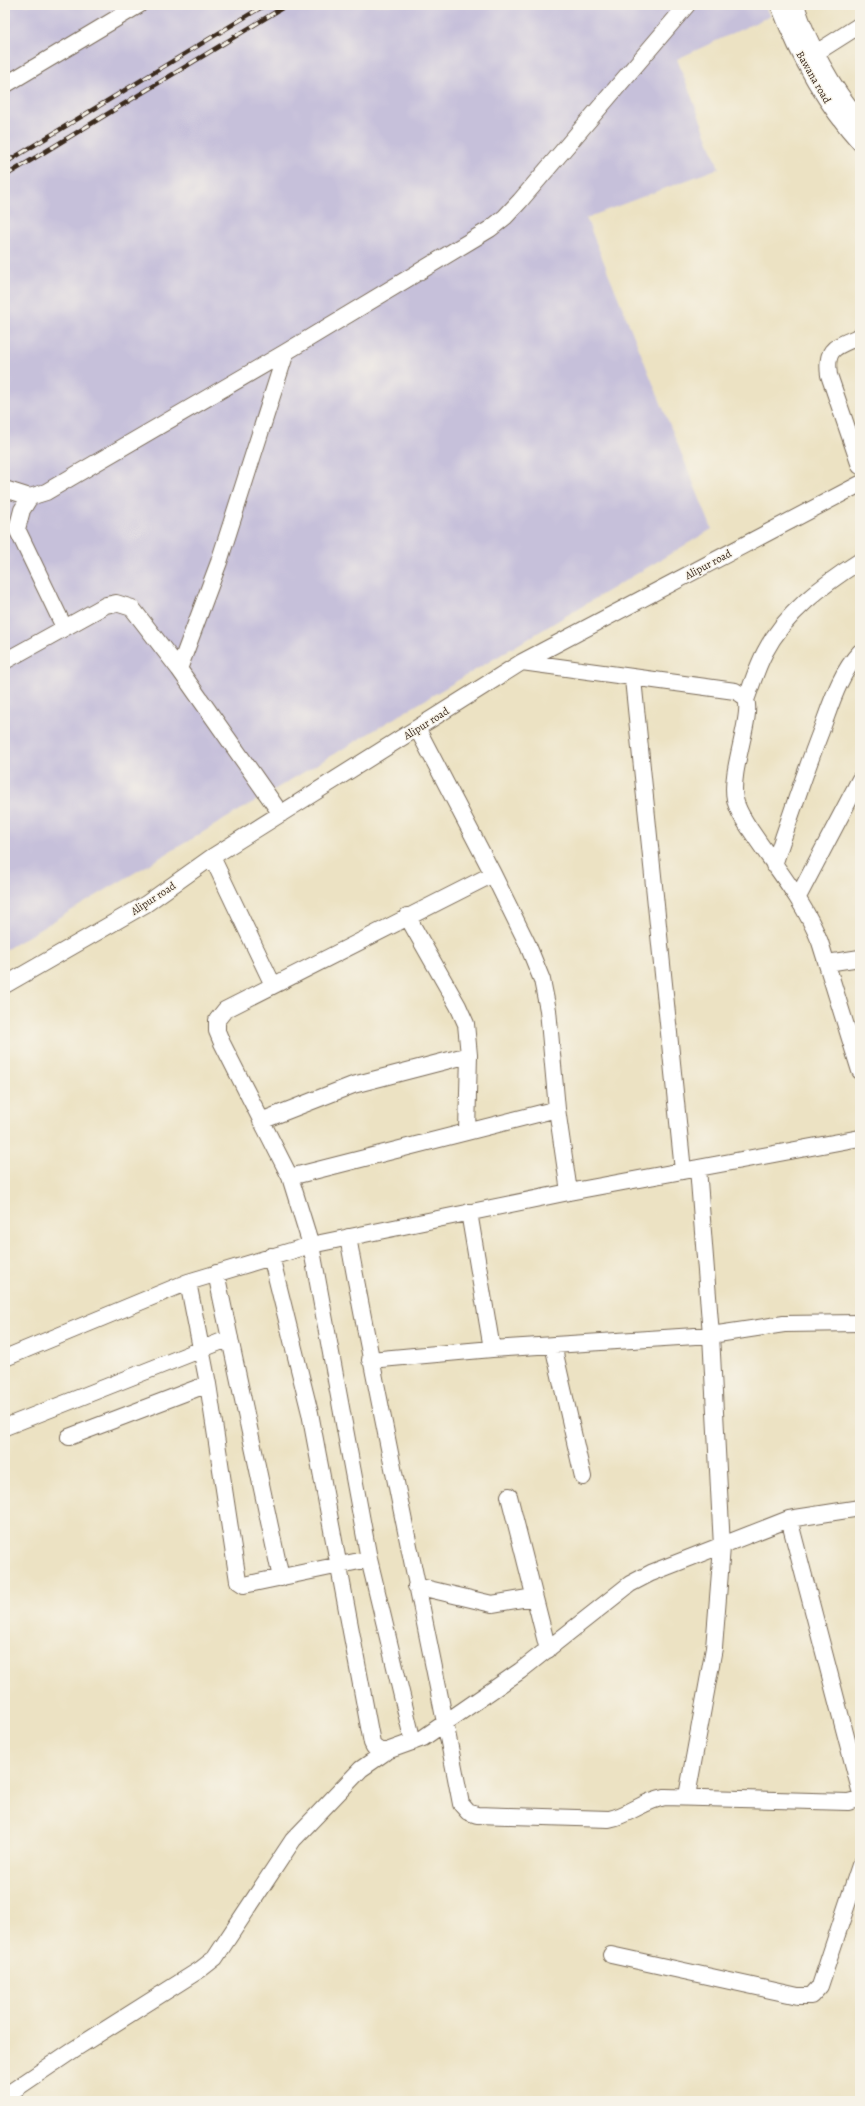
<svg xmlns="http://www.w3.org/2000/svg" width="865" height="2106" font-family="Alegreya,serif">
  <rect width="100%" height="100%" fill="#f7f3e8"/>
  <filter id="ink" filterUnits="userSpaceOnUse"><feTurbulence type="fractalNoise" baseFrequency=".025" numOctaves="2"/><feDisplacementMap in="SourceGraphic" scale="8" xChannelSelector="R" yChannelSelector="G"/><feConvolveMatrix kernelMatrix="1 2 1 2 8 2 1 2 1" color-interpolation-filters="sRGB"/></filter>
  <filter id="wash" filterUnits="userSpaceOnUse"><feTurbulence type="fractalNoise" baseFrequency=".012" numOctaves="4" result="noise"/><feDisplacementMap in="SourceGraphic" scale="16" xChannelSelector="R" yChannelSelector="G"/><feGaussianBlur stdDeviation="0.9" result="paint"/><feColorMatrix in="noise" values="0 0 0 0 0 0 0 0 0 0 0 0 0 0 0 0 0 1.4 0 .05"/><feComposite in="paint" operator="in"/></filter>
  <g filter="url(#wash)">
    <rect width="100%" height="100%" fill="#ece2c3"/>
    <path fill="#c6c0da" d="M5 5H764L770 16 677 59 719 168 586 218 712 529 5 950Z"/>
  </g>
  <g filter="url(#ink)">
    <g fill="none" stroke-linecap="round" stroke-linejoin="round">
      <g stroke="#796a58" stroke-width="18">
        <path id="minor" d="M779 5C798 55 824 103 860 143
          M796 5C808 42 833 90 860 119
          M808 58 860 25
          M5 85 139 5
          M860 336C837 347 825 346 829 375L860 466
          M5 489 30 497 46 492 286 352 490 229 505 217 520 201 687 5
          M30 497 22 510 17 529 64 627
          M5 661 106 605 116 603 132 608 179 669 281 814
          M522 662 735 691C739 693 744 695 746 700 753 716 729 772 735 799 738 814 750 829 758 841 781 874 805 904 820 942L860 1071
          M179 669 219 562 286 352
          M633 679 683 1171
          M746 700C752 684 757 667 765 652 785 613 824 584 860 561
          M417 728 493 874 527 943 542 980 548 1010 557 1109 569 1192
          M212 857 273 985
          M774 865C789 820 804 775 821 731 831 704 840 673 860 652
          M798 897 860 779
          M407 916 458 1006 466 1024 469 1055 467 1131
          M827 963 860 958
          M5 985 146 904 212 857 522 662 860 484
          M261 1121 353 1085 469 1055
          M290 1177 557 1109
          M469 1212 492 1349
          M348 1237C382 1426 425 1615 461 1804L468 1812 477 1815 609 1819C630 1815 644 1800 665 1797L848 1802 860 1799
          M271 1256 310 1413 372 1743 374 1747 380 1751H387L423 1738 520 1671 630 1584 651 1573 789 1519 860 1508
          M216 1273 281 1578
          M188 1282 208 1384 238 1581 244 1585 249 1584 369 1559
          M553 1345 583 1477
          M5 1358 188 1282 311 1245 569 1192 860 1138
          M370 1360 492 1349 711 1335 784 1324 860 1323
          M5 1427 230 1338
          M69 1437 208 1384
          M509 1496 548 1650
          M789 1519 860 1790
          M416 1586 492 1604 534 1597
          M413 1742 369 1559 311 1245 290 1177 222 1043 217 1031V1020L225 1010 493 874
          M687 1796 714 1648 722 1547 711 1335 698 1168
          M611 1955 798 1996H811L820 1986 860 1865
          M5 2096 73 2050 201 1969 215 1958 293 1840 361 1769 387 1751"/>
      </g>
      <use href="#minor" stroke="#fff" stroke-width="16"/>
      <g stroke="#3b2a1e" stroke-width="4.5">
        <path id="rail" d="M5 163 265 5
          M5 176 287 5"/>
      </g>
      <use href="#rail" stroke="#f7f3e8" stroke-width="3" stroke-dasharray="9" stroke-linecap="butt"/>
    </g>
  </g>
  <g text-anchor="middle" stroke-width="3" stroke-linejoin="round" paint-order="stroke">
    <g font-size="11" fill="#3b2a1e" stroke="#f7f3e8">
      <text transform="translate(814 77) rotate(60)" y="4">Bawana road</text>
      <text transform="translate(708 564) rotate(-28)" y="4">Alipur road</text>
      <text transform="translate(426 723) rotate(-32)" y="4">Alipur road</text>
      <text transform="translate(153 898) rotate(-33)" y="4">Alipur road</text>
    </g>
  </g>
  <rect width="865" height="2106" fill="none" stroke="#f7f3e8" stroke-width="20"/>
</svg>
